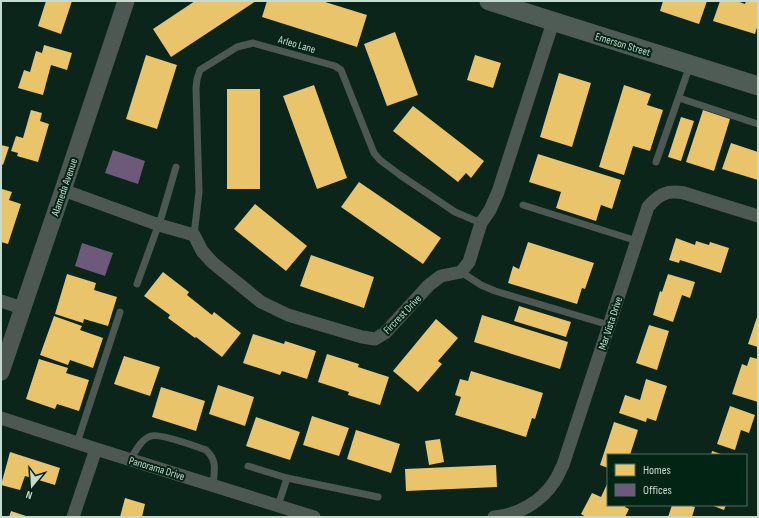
<svg xmlns="http://www.w3.org/2000/svg" width="759" height="518" font-family="'Sofia Sans Condensed',sans-serif">
  <rect width="100%" height="100%" fill="#0b251a"/>
  <path fill="#e9c46a" d="M46 1H72L61 34 38 26Z
    M195 1H256L171 57 153 29Z
    M267 1H322L367 15 357 47 262 17Z
    M663 1H707L699 24 660 11Z
    M720 1H737L745 4 746 1H758V24L755 34 713 21Z
    M395 32 418 95 387 106 364 44Z
    M44 45 72 53 67 70 51 65 43 95 18 88 24 70 30 72 36 51 42 53Z
    M146 55 177 65 157 129 126 119Z
    M475 55 501 63 493 88 467 80Z
    M559 73 591 83 572 147 540 137Z
    M314 85 347 178 317 189 283 96Z
    M624 85 651 94 647 105 663 110 650 151 633 146 624 175 599 167Z
    M227 89H260V189H227Z
    M413 106 484 161 471 178 466 173 458 182 393 131Z
    M31 110 42 113 40 121 49 124 38 162 17 156 18 153 11 151 16 136 23 138Z
    M703 110 730 119 714 171 686 162Z
    M681 117 694 121 681 161 668 157Z
    M731 143 758 152V180L722 169Z
    M1 145 9 147 3 165 1 164Z
    M538 154 621 180 612 209 601 205 596 221 556 208 561 192 529 182Z
    M359 182 441 238 423 264 341 207Z
    M2 189 12 192 9 200 21 204 8 244 1 242V193Z
    M255 204 307 246 286 271 234 229Z
    M676 238 695 245 696 241 709 245 710 242 729 248 721 273 680 260 679 263 669 260Z
    M528 242 594 263 585 289 582 288 577 304 508 283 513 266 519 269Z
    M311 255 374 277 364 308 300 286Z
    M163 272 189 292 187 295 212 315 214 312 241 333 222 357 196 337 195 338 168 318 170 315 144 296Z
    M67 274 96 283 94 290 117 297 108 326 84 319 83 323 55 314Z
    M668 274 695 282 690 298 682 295 673 322 653 315 660 291 662 292Z
    M519 306 571 322 566 337 514 321Z
    M758 314V347L748 344Z
    M482 315 568 342 560 369 474 342Z
    M54 316 82 326 80 330 103 338 93 368 70 360 68 365 40 355Z
    M436 319 458 338 438 361 442 364 418 392 393 371Z
    M649 325 669 331 657 370 636 363Z
    M253 334 284 344 285 341 316 351 307 379 282 371 280 375 243 363Z
    M327 354 359 364 358 367 389 377 380 405 348 395 349 392 318 382Z
    M124 356 160 367 150 396 114 384Z
    M750 357 758 359V402L732 394 742 364 747 366Z
    M39 359 68 368 66 373 89 380 79 411 57 404 55 409 26 399Z
    M471 371 543 393 535 419 532 418 526 437 455 415 461 397 455 395 460 379 468 381Z
    M646 379 667 386 656 421 647 418 646 422 619 413 625 395 640 400Z
    M218 385 254 397 245 426 209 414Z
    M161 387 205 401 196 431 152 417Z
    M730 406 755 415 749 433 741 430 735 450 717 444Z
    M312 416 349 428 339 456 303 445Z
    M256 417 300 432 290 460 246 446Z
    M614 422 638 430 630 455H608V468L600 465Z
    M356 430 400 444 391 473 347 459Z
    M440 439 444 462 429 465 425 441Z
    M712 451 724 455H711Z
    M10 452 60 468 55 485 25 476 20 490 1 485Z
    M496 465 497 487 406 491 405 469Z
    M608 482V505H626L625 507 629 509 625 517H586L581 514 592 493 601 497Z
    M125 498 145 504 142 517H120Z
    M672 505H688L695 507 692 517H668Z
    M711 505H726L724 510Z
    M11 511 29 517H9Z"/>
  <path fill="#6d597a" d="M113 150 145 161 138 184 105 173Z
    M82 243 113 253 105 276 75 266Z"/>
  <g fill="none" stroke-linecap="round" stroke-linejoin="round">
    <path stroke="#4d5852" stroke-width="7" d="M679 98 758 124
      M656 162 690 65
      M523 205 637 241
      M194 235 199 192 196 88 197 79 200 70 237 47 253 43 335 66 341 70 374 153 380 160 400 175 455 212 481 223
      M461 272 481 285 495 291 609 325
      M137 284 162 215 176 167
      M77 443 120 312
      M130 460C135 452 141 439 151 436 160 433 195 446 206 450 218 461 214 471 213 486
      M248 466 287 478
      M278 506 287 478 378 497"/>
    <path stroke="#4d5852" stroke-width="13" d="M63 190 159 225 194 235 202 251 213 263 261 302 288 315 362 337 375 339 385 333 429 285 441 276 461 272 469 262 481 223 490 210 498 192 553 22
      M1 301 22 308
      M1 418 96 449 314 517
      M73 517 96 449
      M494 517C518 515 541 502 554 482 558 477 560 470 563 465L648 207C659 194 667 190 684 193L758 216"/>
    <path stroke="#4d5852" stroke-width="17" d="M1 372 63 190 126 1"/>
    <path stroke="#4f5b55" stroke-width="19" d="M489 1 758 86"/>
  </g>
  <g text-anchor="middle" stroke-width="4" stroke-linejoin="round" paint-order="stroke">
    <g font-size="11" fill="#c4dbce" stroke="#022415">
      <text transform="translate(297 44) rotate(16)" y="4">Arleo Lane</text>
      <text transform="translate(623 44) rotate(17)" y="4">Emerson Street</text>
      <text transform="translate(64 187) rotate(-71)" y="4">Alameda Avenue</text>
      <text transform="translate(402 314) rotate(-46)" y="4">Fircrest Drive</text>
      <text transform="translate(610 323) rotate(-72)" y="4">Mar Vista Drive</text>
      <text transform="translate(157 468) rotate(17)" y="4">Panorama Drive</text>
    </g>
  </g>
  <rect width="759" height="518" fill="none" stroke="#c4dbce" stroke-width="4"/>
  <rect x="607" y="454" width="140" height="52" fill="#022415" stroke="#506d5f"/>
  <rect x="615" y="464" width="20" height="12" fill="#e9c46a" stroke="#506d5f"/>
  <text x="643" y="474" font-size="12" fill="#c4dbce">Homes</text>
  <rect x="615" y="484" width="20" height="12" fill="#6d597a" stroke="#506d5f"/>
  <text x="643" y="494" font-size="12" fill="#c4dbce">Offices</text>
  <g transform="translate(32 486) rotate(198)" stroke="#022415" stroke-width="3" paint-order="stroke">
  <path d="M0-3L7 15L0 10L-7 15Z" fill="#c4dbce"/>
  <text y="-6" font-size="11" font-weight="bold" text-anchor="middle" fill="#c4dbce">N</text>
  </g>
</svg>
